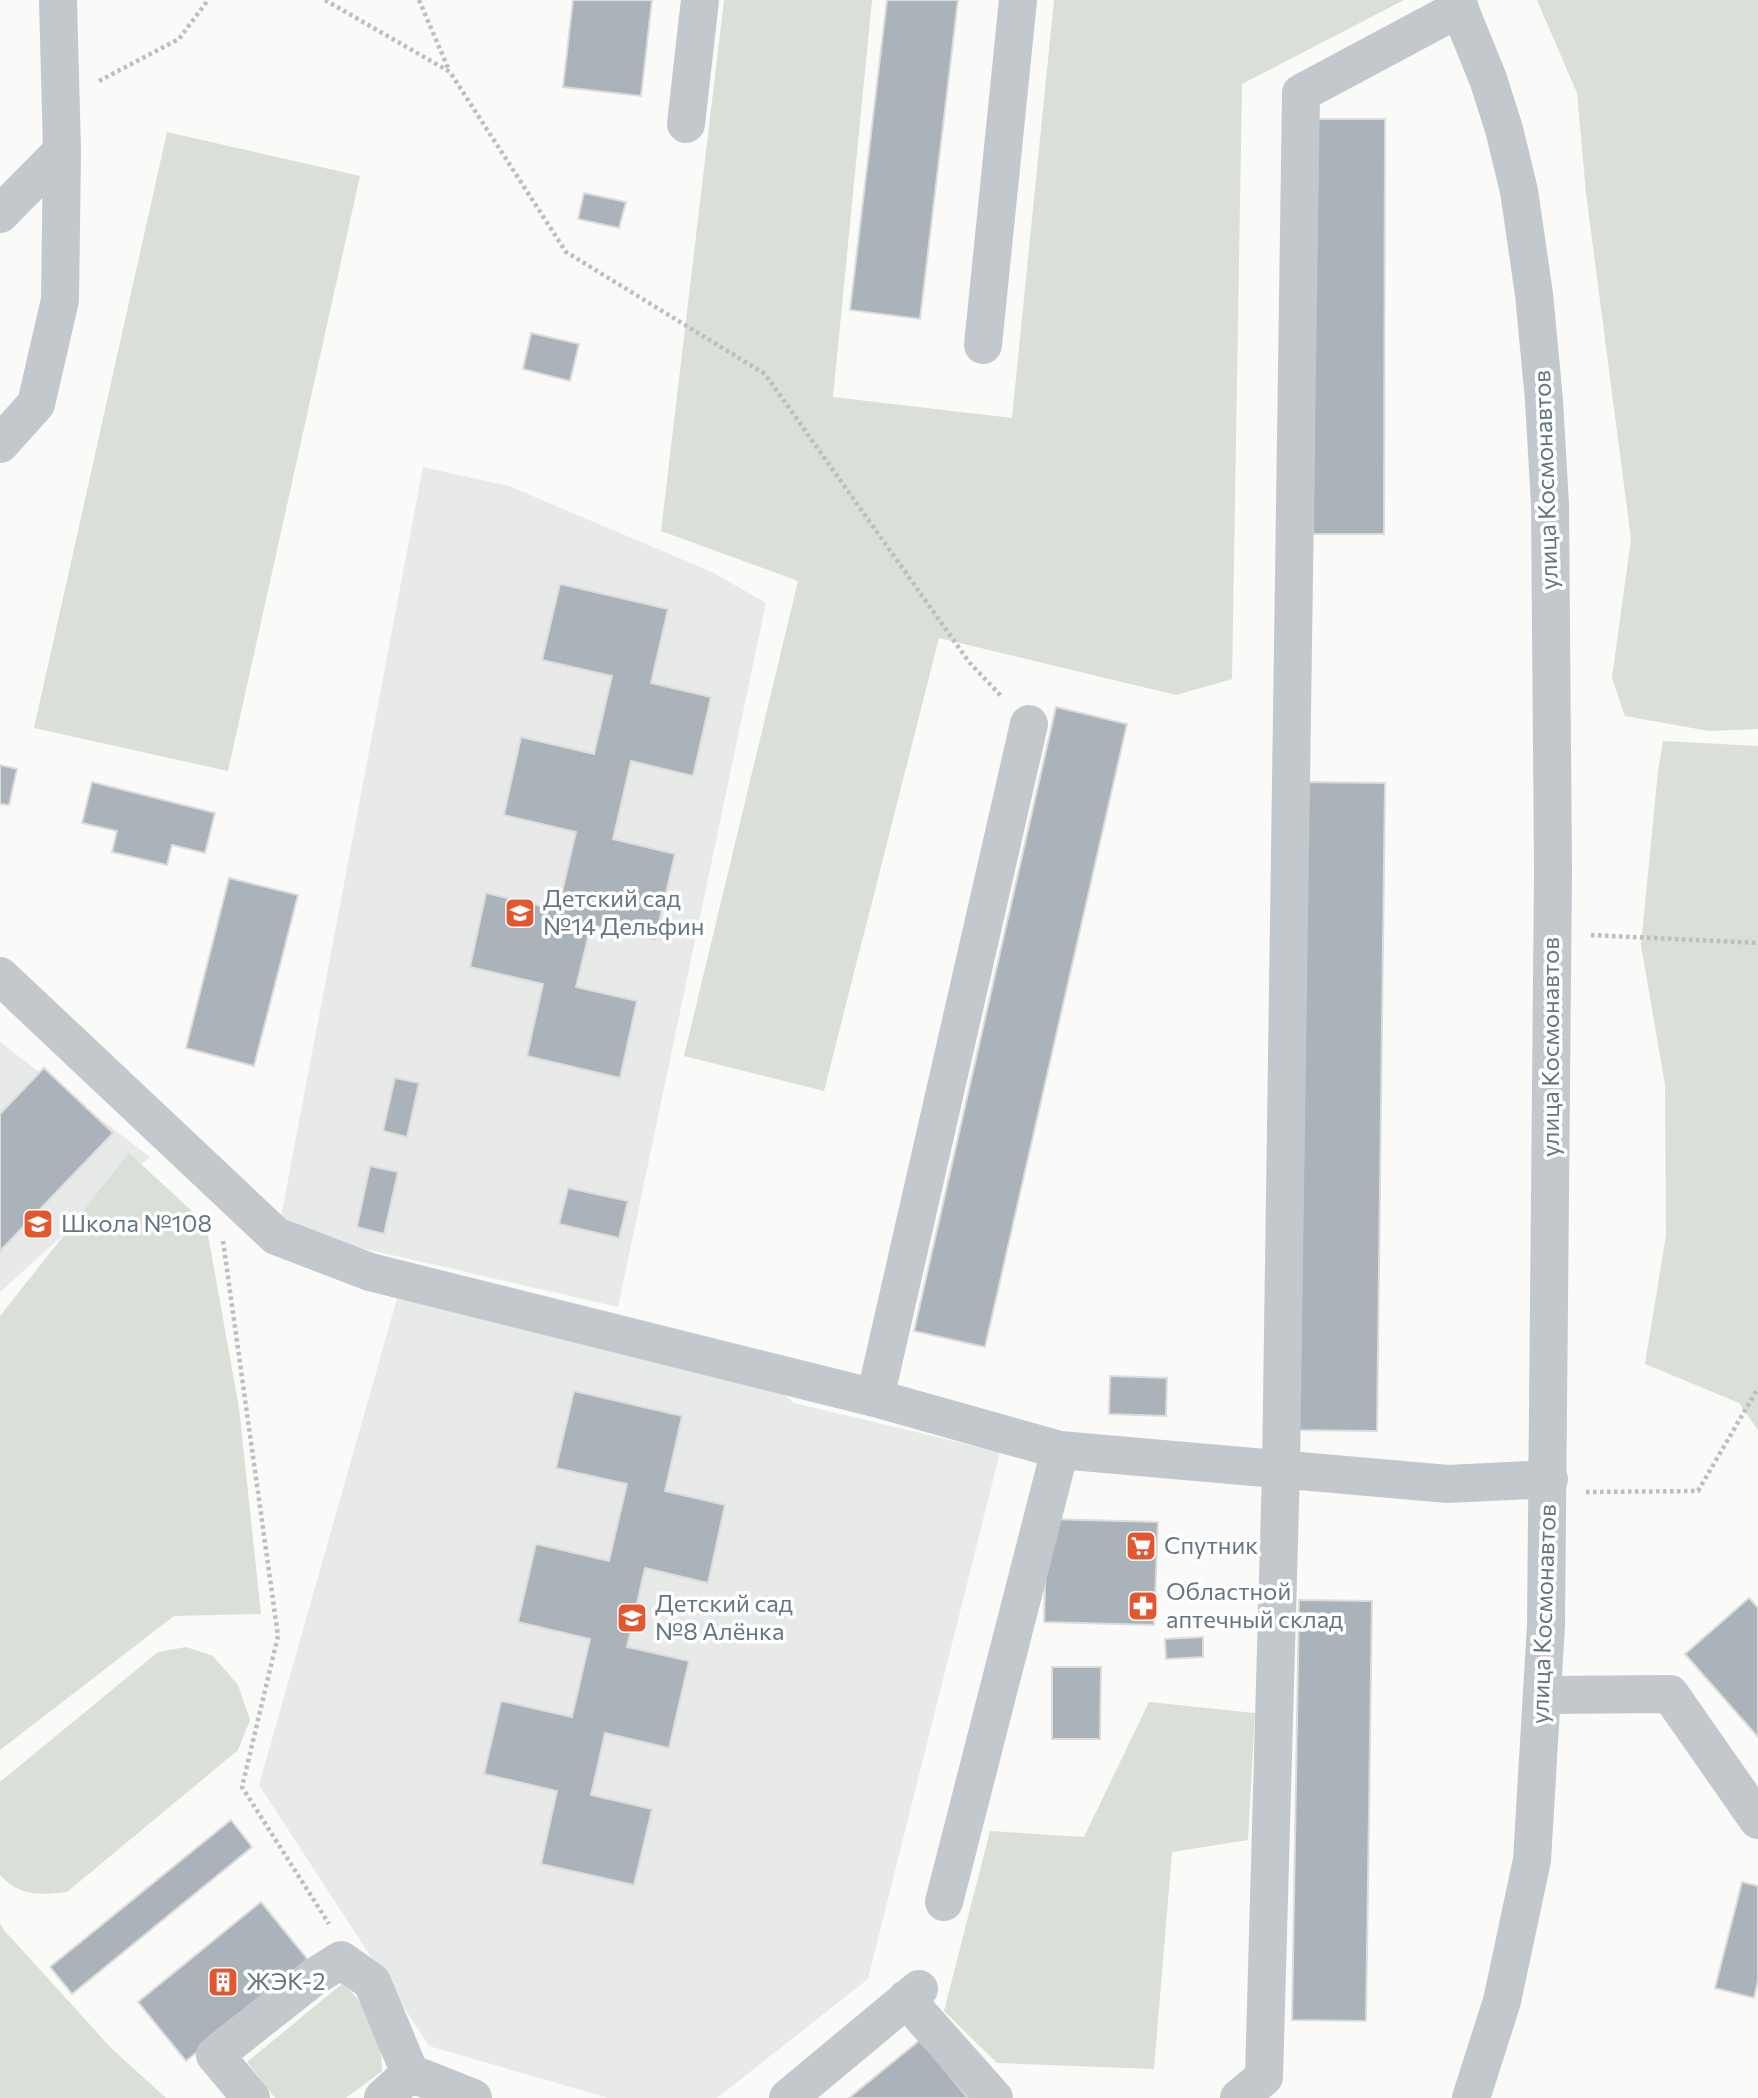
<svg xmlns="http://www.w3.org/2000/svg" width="1758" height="2098" font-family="Commissioner,sans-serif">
  <rect width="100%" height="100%" fill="#fafaf8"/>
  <path fill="#e8e9e9" d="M423 467 509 486 712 572 766 603 618 1307 340 1243 280 1222Z
    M0 1042 150 1157 0 1292Z
    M398 1295 772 1384 794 1403 1000 1452 868 1979 717 2098H608L429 2046 259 1785Z"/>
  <path fill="#dadfd7" d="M724 0H872L833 397 1012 418 1054 0H1404L1242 84 1232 679 1176 695 939 638 824 1091 684 1056 798 581 661 531Z
    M1537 0H1758V729L1709 731 1625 716 1612 678 1631 539 1586 193 1577 93Z
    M167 132 360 176 228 771 34 728Z
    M1663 741 1758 746V1430L1739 1403 1645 1364 1666 1235 1665 1085 1641 945 1658 771Z
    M129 1153 206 1224 239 1408 261 1614 174 1616 0 1750V1316Z
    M186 1647 213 1656 238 1685 250 1720 238 1750 67 1892C40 1895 20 1897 0 1875V1782L158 1652Z
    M1149 1702 1255 1713 1248 1840 1172 1852 1154 2069 997 2063 944 2011 990 1831 1084 1837Z
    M0 1923 4 1930 111 2048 166 2098H0Z
    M343 1983 379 2022 382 2071 346 2098H275L247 2062Z"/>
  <path fill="#aab3b9" stroke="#dcdcda" stroke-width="2" d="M573 0H652L641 96 563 87Z
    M887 0H958L920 319 850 310Z
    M1315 119H1385L1384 534H1313Z
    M584 193 626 202 619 228 578 219Z
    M531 333 579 344 570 381 523 369Z
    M560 584 668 609 651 683 711 697 693 776 631 761 613 839 675 854 655 940 591 925 576 987 637 1001 620 1078 527 1056 543 984 470 967 486 893 558 910 576 832 504 815 521 737 594 754 612 676 542 660Z
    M1056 707 1127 724 985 1347 914 1331Z
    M0 765 17 769 9 805 0 804Z
    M92 782 215 813 205 853 172 845 167 865 112 852 117 831 82 823Z
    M1302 782 1385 783 1377 1431 1293 1430Z
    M229 878 298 895 254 1066 186 1048Z
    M44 1068 113 1133 0 1251V1114Z
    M395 1078 419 1083 407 1137 383 1131Z
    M370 1166 398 1172 384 1234 357 1227Z
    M568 1188 628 1201 619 1238 559 1224Z
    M1110 1376 1167 1378 1166 1416 1109 1414Z
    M574 1391 682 1416 665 1491 725 1505 708 1583 645 1568 627 1647 689 1661 669 1748 605 1733 591 1795 652 1809 634 1885 541 1864 557 1791 484 1774 501 1701 572 1717 590 1639 518 1622 536 1544 609 1561 627 1484 556 1468Z
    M1047 1519 1158 1522 1154 1625 1044 1622Z
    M1749 1598 1758 1608V1737L1685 1654Z
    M1299 1600 1372 1601 1366 2021 1292 2020Z
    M1203 1637V1657L1166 1659 1165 1639Z
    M1052 1667H1101L1100 1739H1052Z
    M231 1820 252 1847 72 1994 50 1967Z
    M1742 1882 1758 1886V1981L1754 1998 1715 1988Z
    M261 1902 309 1961 186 2061 138 2002Z
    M920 2040 968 2098H849Z"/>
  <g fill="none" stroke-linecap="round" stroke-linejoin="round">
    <path stroke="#bbbfc2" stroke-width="4.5" stroke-dasharray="3.5 3.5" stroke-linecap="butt" d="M325 0 450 72 566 252 765 374 969 662 1002 697
      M419 0 449 70
      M99 81 179 39 208 0
      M1591 935 1758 943
      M223 1241 278 1636 242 1787 329 1924
      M1586 1492 1698 1491 1758 1388"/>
    <path stroke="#c3c8cc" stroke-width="38" d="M1456 0 1488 79 1504 129 1519 191 1534 294 1544 400 1550 505 1553 871 1546 1625 1532 1860 1502 2001 1471 2098
      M686 124 700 0
      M0 214 62 151
      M983 345 1018 0
      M0 444 36 404 60 300 62 151 58 0
      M1029 724 875 1398 1060 1450 1448 1484 1549 1479
      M0 976 276 1236 370 1272 875 1398
      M1543 1695 1670 1694 1758 1820
      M944 1902 1060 1450
      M906 1999 994 2098
      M251 2098 215 2055 314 1977 341 1960 372 1982 410 2073 473 2098
      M383 2098 410 2073
      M788 2098 919 1989
      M1239 2098 1264 2077 1281 1470 1301 93 1460 8"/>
  </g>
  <defs>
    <g id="school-square" transform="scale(1.575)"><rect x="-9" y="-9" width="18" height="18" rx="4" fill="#e4572e" stroke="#fff"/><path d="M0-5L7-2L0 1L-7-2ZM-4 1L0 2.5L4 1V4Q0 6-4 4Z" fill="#fff"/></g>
    <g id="supermarket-square" transform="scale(1.575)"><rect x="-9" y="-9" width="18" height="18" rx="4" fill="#e4572e" stroke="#fff"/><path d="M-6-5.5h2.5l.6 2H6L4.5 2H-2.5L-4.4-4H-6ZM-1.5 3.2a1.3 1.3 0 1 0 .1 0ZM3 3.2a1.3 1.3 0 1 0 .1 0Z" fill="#fff"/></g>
    <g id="pharmacy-square" transform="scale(1.575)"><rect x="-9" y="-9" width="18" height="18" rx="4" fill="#e4572e" stroke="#fff"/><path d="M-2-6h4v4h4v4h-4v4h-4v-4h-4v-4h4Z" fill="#fff"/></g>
    <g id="building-square" transform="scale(1.575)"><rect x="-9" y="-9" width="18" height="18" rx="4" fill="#e4572e" stroke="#fff"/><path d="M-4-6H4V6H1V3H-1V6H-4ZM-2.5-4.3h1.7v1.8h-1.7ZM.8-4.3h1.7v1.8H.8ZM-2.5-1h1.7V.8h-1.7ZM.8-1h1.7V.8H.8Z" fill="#fff"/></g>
  </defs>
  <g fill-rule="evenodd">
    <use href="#school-square" x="520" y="913"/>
    <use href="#school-square" x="38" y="1224"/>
    <use href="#supermarket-square" x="1141" y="1546"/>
    <use href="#pharmacy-square" x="1143" y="1606"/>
    <use href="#school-square" x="632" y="1618"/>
    <use href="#building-square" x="223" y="1982"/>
  </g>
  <g text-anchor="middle" stroke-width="7" stroke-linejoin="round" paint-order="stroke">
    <g font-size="24" fill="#657683" stroke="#fff">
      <text transform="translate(1546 480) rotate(-92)" y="8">улица Космонавтов</text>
      <text transform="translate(1551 1047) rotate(-90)" y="8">улица Космонавтов</text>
      <text transform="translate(1544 1614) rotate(-88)" y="8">улица Космонавтов</text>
    </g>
    <g font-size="24" fill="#657683" stroke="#fff" text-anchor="start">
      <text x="543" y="907">Детский сад<tspan x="543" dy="28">№14 Дельфин</tspan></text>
      <text x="61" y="1232">Школа №108</text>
      <text x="1164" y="1554">Спутник</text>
      <text x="1166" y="1600">Областной<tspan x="1166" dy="28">аптечный склад</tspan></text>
      <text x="655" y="1612">Детский сад<tspan x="655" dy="28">№8 Алёнка</tspan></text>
      <text x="246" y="1990">ЖЭК-2</text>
    </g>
  </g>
</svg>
